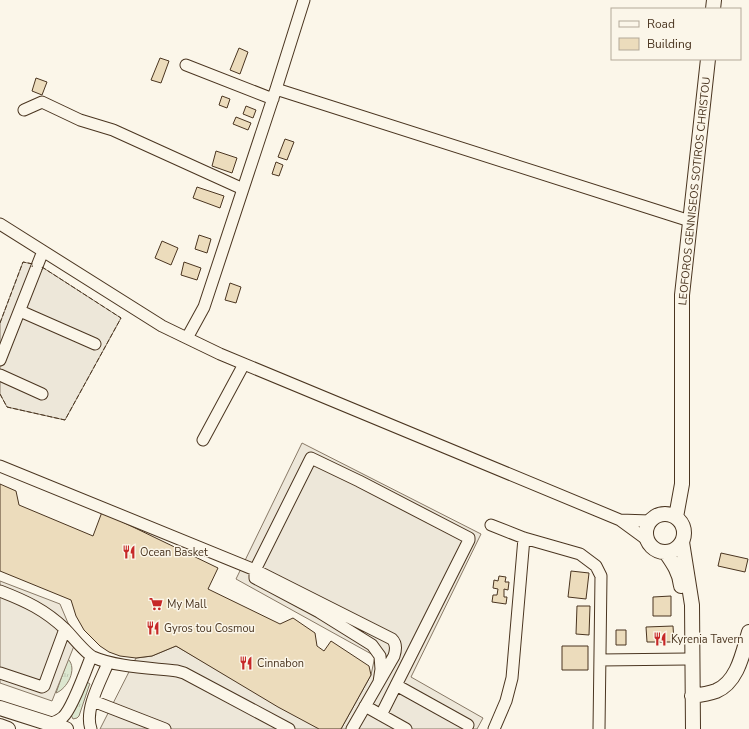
<svg xmlns="http://www.w3.org/2000/svg" width="749" height="729" font-family="'Nunito Sans',sans-serif">
  <defs>
    <pattern id="grass-tufts" width="24" height="20" patternUnits="userSpaceOnUse"><rect width="24" height="20" fill="#dce7d0"/><path d="M3 7l-1-3M5 7V3M7 7l1-3M15 17l-1-3M17 17v-4M19 17l1-3" fill="none" stroke="#bec7b2"/></pattern>
  </defs>
  <rect width="100%" height="100%" fill="#fbf6e9"/>
  <path fill="url(#grass-tufts)" stroke="#887966" d="M68 659C78 669 67 689 56 693Z
    M87 682 90 684 89 686 79 716 77 718 73 719 71 715Z"/>
  <path fill="#ede7d9" stroke="#887966" d="M23 262 33 264 31 271 40 274 42 267 121 318 65 420 7 407 0 394V323Z
    M302 443 481 534 411 677 483 718 477 729H341L371 675 375 656 236 579Z
    M0 581 60 604 68 623 78 636 52 701 0 683Z
    M176 646 320 729H100L136 658 152 656Z"/>
  <path fill="#ecdcbc" stroke="#4a3520" d="M239 48 248 52 240 74 230 70Z
    M160 58 169 61 161 83 151 80Z
    M36 78 47 82 42 95 32 91Z
    M222 96 230 99 227 108 219 105Z
    M246 106 256 110 253 118 243 114Z
    M236 117 251 123 248 130 233 124Z
    M285 139 294 142 287 160 278 157Z
    M216 151 237 158 232 173 212 166Z
    M276 162 283 165 279 176 272 174Z
    M197 187 224 196 220 208 193 198Z
    M199 235 211 239 207 253 195 249Z
    M162 241 178 248 171 265 155 258Z
    M184 262 201 268 197 280 181 275Z
    M230 283 241 287 236 303 225 300Z
    M0 484 16 491 19 505 93 536 102 512 218 568 208 589 280 624 293 618 315 633 317 646 324 651 331 641 369 666 371 675 341 729H319L278 707 176 646 152 656 136 658 120 656 109 652 100 646 84 630 76 616 71 600 0 571Z
    M721 553 748 559 745 572 718 566Z
    M571 571 589 573 586 599 568 597Z
    M499 576 506 577 505 582H509L508 590 504 589V597H507L506 604 492 602 493 595H497L498 589 493 588 494 580 498 581Z
    M671 596V616H653V597Z
    M577 606H590L589 635 576 634Z
    M673 626 674 642H647L646 627Z
    M616 630H626V645H616Z
    M562 646H588V670H562Z"/>
  <g fill="none" stroke-linecap="round" stroke-linejoin="round">
    <g stroke="#4a3520" stroke-width="13">
      <path id="minor" d="M186 65 273 99
        M276 89 690 221
        M24 110 42 102 80 120 113 130 243 189
        M0 224 162 326 220 354 620 520 646 539
        M20 311 95 344
        M187 338 204 307 276 89 304 0
        M0 360 43 251
        M0 375 42 394
        M203 440 244 364
        M0 466 255 570 392 639C397 644 396 650 394 656L352 729
        M620 520 650 521
        M491 525 524 538 580 554 596 566 601 576 599 729
        M0 591C26 601 45 610 65 629 72 636 85 653 93 657 115 667 152 668 177 671L184 673 289 729
        M600 660 688 659
        M0 673 42 687 44 686 65 629
        M379 682 381 669 380 656 372 645 319 612 255 578V570L311 458 359 481 469 538V540L381 715
        M396 685 468 725
        M93 701 165 729
        M365 706 406 729
        M49 724C54 722 59 721 63 717 72 709 86 670 91 657
        M91 729C84 710 101 680 108 663
        M494 729 506 701 512 678 524 538"/>
    </g>
    <g stroke="#4a3520" stroke-width="16">
      <path id="major" d="M713 9 714 0
        M646 533a19 19 0 1 1 38 0a19 19 0 1 1-38 0Z
        M676 517 682 484V295L708 59
        M682 542 692 605 693 729
        M666 553C673 563 680 573 681 586
        M692 696C700 695 708 694 716 691 738 682 743 652 749 632
        M0 708 66 729
        M0 726 8 729"/>
    </g>
    <use href="#minor" stroke="#fbf6e9" stroke-width="11"/>
    <use href="#major" stroke="#fbf6e9" stroke-width="14"/>
    <path stroke="#4a3520" stroke-width="1" stroke-dasharray="5 2" stroke-linecap="butt" d="M0 323 23 262 33 264 32 267
      M0 394 7 407 65 420 121 318 42 267V270"/>
  </g>
  <defs>
    <g id="restaurant-bare" transform="scale(1.08)"><path d="M-5-6h1v4h1v-4h1v4h1v-4h1v5L-1.5 .5V6h-2V.5L-5-1ZM5-6V6H3V1.5H1.5Q1.5-4 5-6Z" fill="#c62828" stroke="#fbf6e9" stroke-width="2.5" paint-order="stroke"/></g>
    <g id="supermarket-bare" transform="scale(1.08)"><path d="M-6-5.5h2.5l.6 2H6L4.5 2H-2.5L-4.4-4H-6ZM-1.5 3.2a1.3 1.3 0 1 0 .1 0ZM3 3.2a1.3 1.3 0 1 0 .1 0Z" fill="#c62828" stroke="#fbf6e9" stroke-width="2.5" paint-order="stroke"/></g>
  </defs>
  <g fill-rule="evenodd">
    <use href="#restaurant-bare" x="129" y="552"/>
    <use href="#supermarket-bare" x="156" y="604"/>
    <use href="#restaurant-bare" x="153" y="628"/>
    <use href="#restaurant-bare" x="660" y="639"/>
    <use href="#restaurant-bare" x="246" y="663"/>
  </g>
  <g text-anchor="middle" stroke-width="3" stroke-linejoin="round" paint-order="stroke">
    <g font-size="11" fill="#4a3520" stroke="#fbf6e9">
      <text transform="translate(694 191) rotate(-84)" y="4">LEOFOROS GENNISEOS SOTIROS CHRISTOU</text>
    </g>
    <g font-size="11" fill="#4a3520" stroke="#fbf6e9" text-anchor="start">
      <text x="140" y="556">Ocean Basket</text>
      <text x="167" y="608">My Mall</text>
      <text x="164" y="632">Gyros tou Cosmou</text>
      <text x="671" y="643">Kyrenia Tavern</text>
      <text x="257" y="667">Cinnabon</text>
    </g>
  </g>
  <rect x="611" y="8" width="130" height="52" fill="#fbf6e9" stroke="#b4a999"/>
  <rect x="619" y="21" width="20" height="6" fill="#fbf6e9" stroke="#b4a999"/>
  <text x="647" y="28" font-size="12" fill="#4a3520">Road</text>
  <rect x="619" y="38" width="20" height="12" fill="#ecdcbc" stroke="#b4a999"/>
  <text x="647" y="48" font-size="12" fill="#4a3520">Building</text>
</svg>
